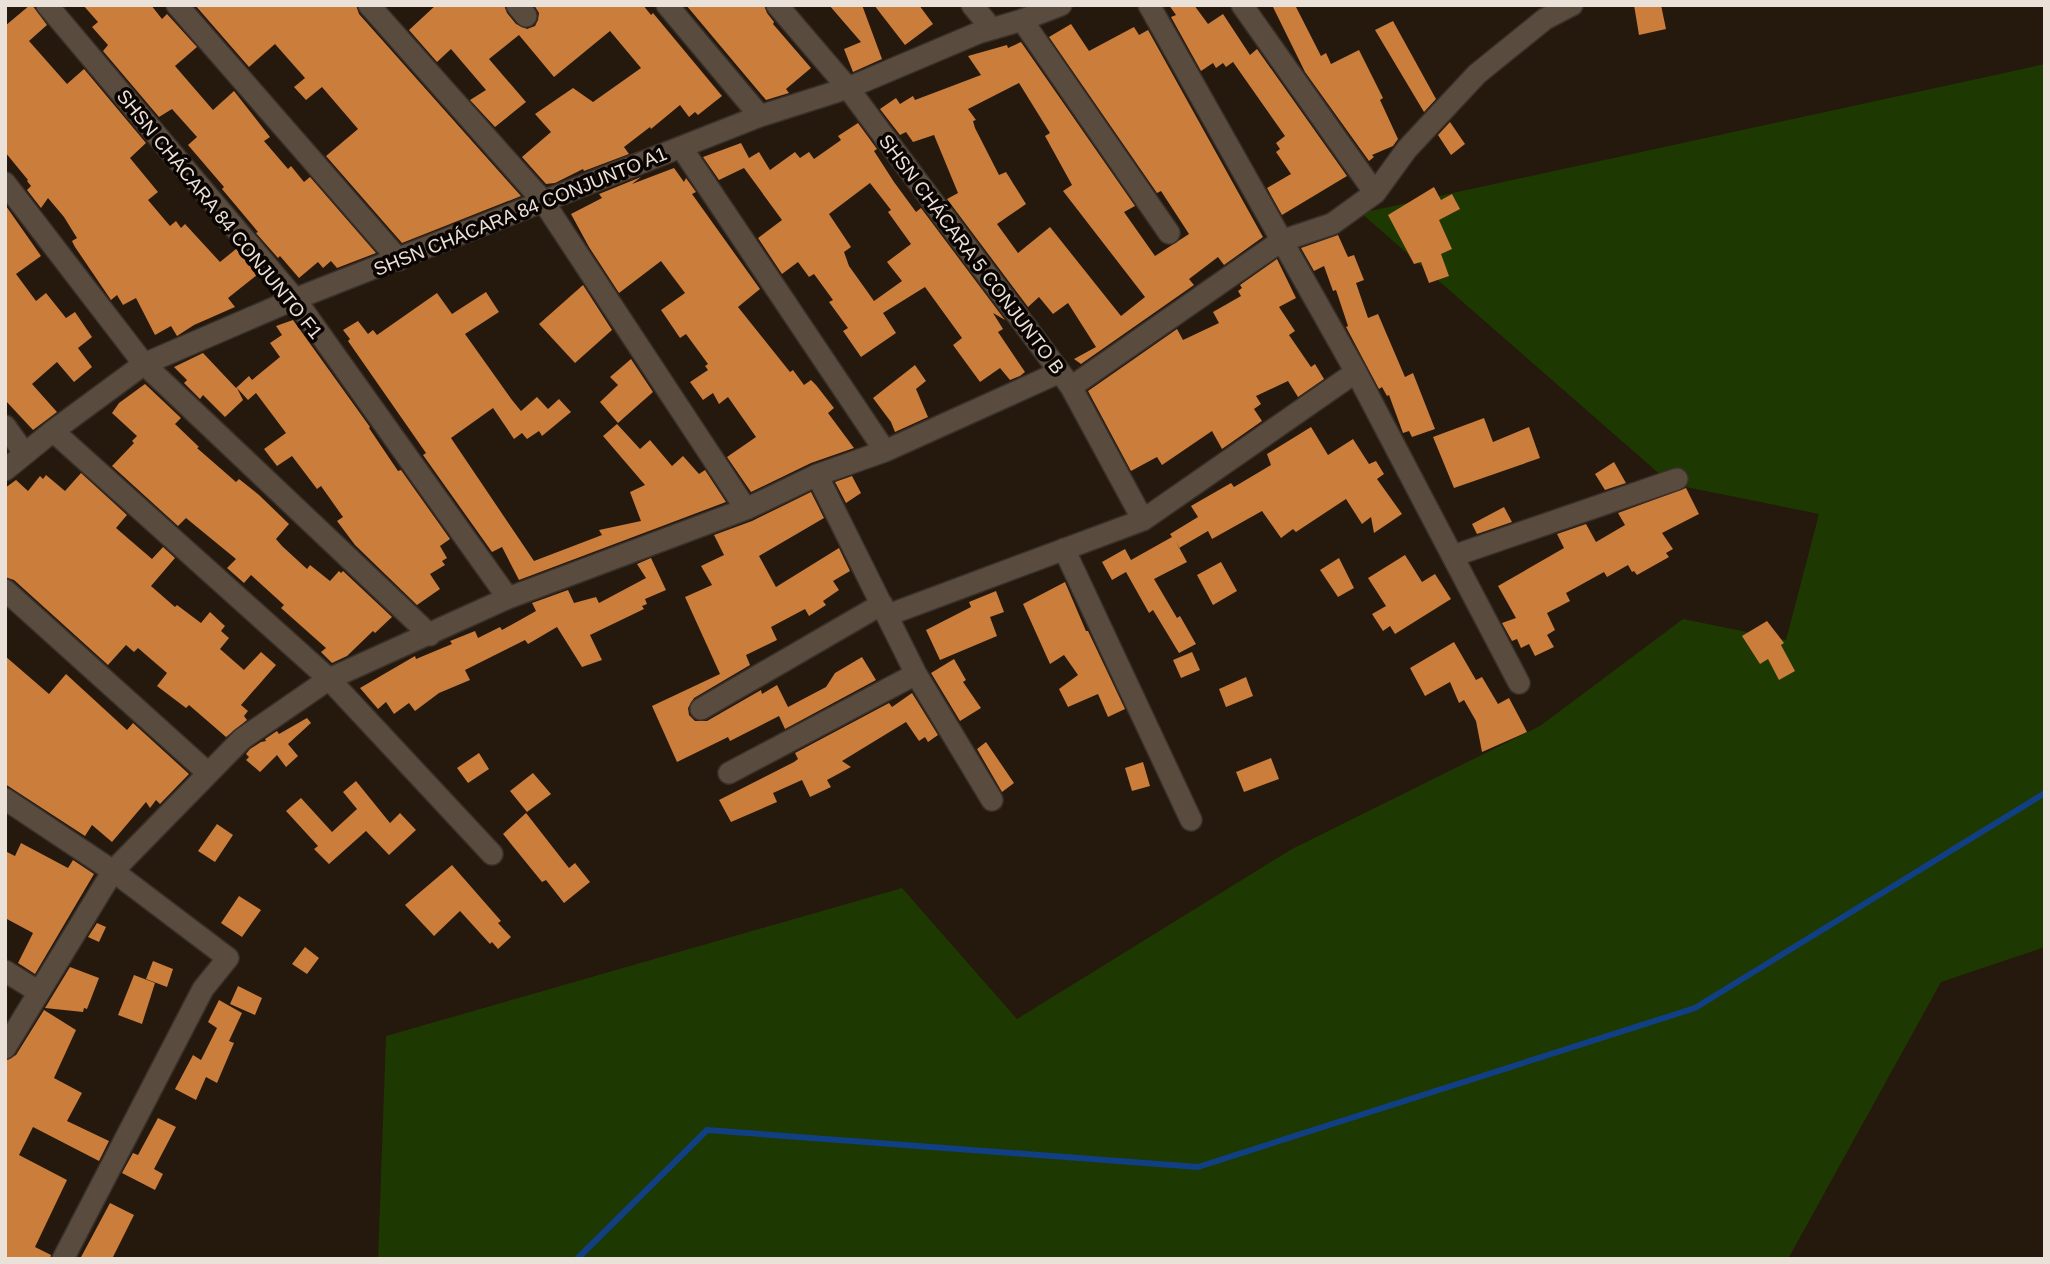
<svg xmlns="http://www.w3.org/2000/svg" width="2050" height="1264" font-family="Helvetica,sans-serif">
  <rect width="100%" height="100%" fill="#25180c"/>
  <path fill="#1e3802" d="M2045 64V947L1941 982 1788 1259H378L386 1036 902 888 1017 1019 1292 849 1540 726 1683 619 1786 640 1819 514 1671 484 1361 213Z"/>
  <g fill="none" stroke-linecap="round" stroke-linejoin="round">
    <path stroke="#113f84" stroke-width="6" d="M577 1259 707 1130 1198 1167 1695 1008 2045 793"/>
  </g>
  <path fill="#cb7d3b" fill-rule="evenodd" d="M30 5H32L47 25 29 41 67 84 84 69 146 143 130 158 158 192 148 200 170 226 176 221 181 228 185 224 220 262 236 249 257 275 228 298 235 307 194 325 177 336 171 326 155 335 136 298 123 305 117 295 111 300 75 247 72 241 77 238 64 217 48 198 41 208 27 190 31 186 27 181 28 180 5 152V26Z
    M83 5H151L162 19 167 14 197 47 175 66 213 110 234 91 270 137 264 141 288 169 291 166 304 182 310 177 376 253 337 268 331 261 323 268 318 262 299 278 280 256 278 258 256 233 258 232 222 189 224 187 188 145 197 137 172 109 159 117 103 51 108 45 92 27 98 22Z
    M195 5H356L359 14 521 196 402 243 326 156 358 129 322 87 306 100 294 87 305 78 275 44 249 67Z
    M436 5H504L507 13 516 24 527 29 535 26 538 20 539 13 534 5H643L651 15 653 13 722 96 698 115 695 112 689 117 680 105 651 129 650 127 624 147 629 154 584 171 583 169 555 183 546 184 522 157 551 132 535 114 573 88 593 102 641 68 610 31 554 77 519 35 489 59 526 102 495 127 470 100 486 90 451 49 437 62 409 30Z
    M686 5H764L767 13 774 22 773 24 811 68 786 89 789 93 766 100Z
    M829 5H862L882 59 853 72 844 49 861 42Z
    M874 5H919L933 24 905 45Z
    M1169 5H1194L1208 24 1223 14 1250 55 1257 49 1347 176 1282 215 1267 188 1291 174 1276 152 1280 149 1276 143 1285 136 1233 62 1226 67 1223 63 1216 68 1213 63 1201 71 1171 17 1176 15Z
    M1272 5H1295L1321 56 1326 53 1331 64 1359 50 1383 98 1380 100 1398 139 1393 146 1372 155 1374 157 1369 161 1305 72Z
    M1634 5H1661L1666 29 1639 35Z
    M1393 21 1436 99 1424 112 1375 30Z
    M1071 24 1089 51 1134 27 1139 35 1148 30 1263 237 1224 265 1218 257 1189 279 1194 285 1081 364 1074 359 1096 347 1068 303 1053 314 1039 297 1028 307 947 199 958 193 934 135 913 142 906 132 900 135 880 109 896 98 900 104 913 96 915 100 981 75 968 56 1007 45 1008 48 1021 42 1135 206 1124 212 1155 256 1189 234 1161 191 1157 193 1049 37ZM1019 83 1050 133 1045 136 1072 185 1063 191 1145 297 1121 316 1050 227 1018 253 997 224 1026 204 1006 172 999 175 975 128 973 121 976 120 968 109Z
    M1450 122 1465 144 1451 155 1438 135Z
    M858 123 877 149 874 151 894 182 916 212 921 208 1005 320 993 313 1003 329 998 332 1025 372 1020 376 1010 380 1000 368 980 382 953 345 962 338 925 287 883 313 896 333 861 357 843 331 848 328 829 302 833 300 814 274 809 277 798 262 782 274 758 238 782 220 744 168 719 180 703 157 741 143 749 158 759 152 770 170 795 152 800 158 809 152 814 159 841 140 838 136ZM870 183 891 210 888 212 911 244 887 262 902 281 874 301 849 266 844 252 851 247 829 214Z
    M674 168 684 182 686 178 696 192 692 194 760 289 738 307 790 372 793 370 804 385 811 380 816 385 834 408 828 413 854 448 811 463 751 492 727 457 756 437 728 397 719 404 713 393 703 400 690 382 708 370 705 366 708 364 686 334 680 338 661 310 685 293 661 261 619 293 589 247 571 214 602 198 599 194 641 177 632 184Z
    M1434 187 1441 200 1452 194 1460 209 1439 220 1452 249 1441 254 1449 276 1429 283 1421 262 1414 264 1388 215Z
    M6 206 41 256 16 274 36 301 46 293 66 318 75 312 92 337 78 348 92 367 74 382 57 362 32 384 57 412 33 430 5 400Z
    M1338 235 1348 257 1354 255 1364 280 1356 283 1368 318 1378 314 1405 377 1413 373 1435 429 1412 437 1409 431 1403 433 1389 395 1387 396 1382 387 1379 389 1346 327 1348 326 1336 290 1333 291 1324 266 1314 271 1301 248Z
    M1277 259 1296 298 1279 307 1295 331 1289 335 1311 367 1315 364 1324 379 1298 397 1288 381 1256 396 1261 404 1254 409 1262 421 1222 449 1212 431 1162 465 1157 457 1131 471 1088 391 1177 329 1183 340 1219 323 1213 312 1241 296 1238 291 1242 288 1240 285Z
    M583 285 612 330 575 363 539 324Z
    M486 292 499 312 465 334 512 400 521 411 537 397 548 409 559 399 571 412 542 436 539 431 527 439 522 433 514 439 493 408 451 438 534 561 602 535 599 530 641 521 630 492 645 485 603 436 617 424 640 449 650 440 672 466 683 456 699 474 705 470 726 502 519 580 502 547 492 552 423 455 426 453 348 341 350 339 343 330 358 321 368 334 373 330 377 335 437 293 452 314Z
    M293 320 370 427 369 428 398 471 401 470 450 539 440 546 447 558 442 561 445 565 430 574 440 589 417 605 355 545 337 521 343 517 321 486 317 489 292 456 277 466 264 449 286 433 256 393 248 400 237 388 243 400 225 417 203 395 200 399 184 383 187 380 174 367 203 353 236 388 249 376 252 380 280 357 270 343 282 335 276 326Z
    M631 359 653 392 618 423 600 402 618 385 610 377Z
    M915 365 926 381 916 389 928 417 895 432 891 422 873 398Z
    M145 384 181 418 175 424 199 447 197 448 236 482 239 479 259 495 289 524 276 539 282 546 307 569 310 565 330 581 339 571 341 573 343 571 392 617 375 633 373 631 347 656 332 663 321 652 326 648 281 608 284 605 251 575 244 583 227 568 236 559 186 518 178 526 112 466 134 443 132 441 137 436 112 413 119 403Z
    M1484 418 1493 442 1529 427 1540 458 1454 488 1433 437Z
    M1311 427 1328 455 1353 439 1369 464 1376 461 1384 474 1377 479 1402 514 1374 533 1371 517 1362 524 1346 499 1296 532 1293 529 1281 538 1262 511 1212 539 1208 531 1179 548 1176 542 1187 562 1154 579 1177 618 1180 616 1196 644 1179 653 1153 610 1149 613 1126 572 1112 580 1102 562 1125 549 1131 560 1172 537 1170 534 1198 517 1191 506 1231 483 1234 487 1271 465 1267 454Z
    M1614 462 1626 483 1605 490 1595 474Z
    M81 473 127 515 116 528 152 559 163 547 175 558 151 586 175 607 177 605 201 623 210 612 225 626 221 631 229 638 220 649 244 670 261 652 276 665 241 705 248 711 244 716 247 720 226 737 189 705 186 708 157 686 167 673 138 648 134 652 126 645 108 665 14 580 5 577V488L16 480 28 491 40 476 43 479 46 475 65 491Z
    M852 476 861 493 846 503 835 482Z
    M1686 488 1699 514 1662 533 1673 549 1666 553 1669 557 1637 575 1634 571 1632 572 1628 565 1607 577 1604 572 1566 593 1570 601 1547 613 1555 630 1547 635 1554 647 1535 656 1529 644 1521 648 1517 639 1512 641 1502 623 1516 618 1498 586 1564 548 1557 534 1586 524 1596 542 1625 525 1618 513Z
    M811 492 824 518 759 556 776 587 839 548 850 571 833 581 839 590 823 601 826 605 809 616 805 609 771 627 777 640 746 655 750 665 694 698 688 708 689 715 695 721H707L761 690 762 694 777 685 788 707 826 687 835 673 862 657 876 680 785 729 779 716 730 741 728 737 722 740 677 762 652 706 720 674 685 597 712 585 701 566 724 555 714 535 752 521Z
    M1504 507 1512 522 1477 534 1472 524Z
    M1405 555 1422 582 1435 574 1451 599 1395 634 1390 626 1383 631 1372 614 1386 606 1368 578Z
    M651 558 666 590 645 599 647 604 642 606 644 609 590 635 602 660 582 667 557 627 528 644 525 640 465 670 470 680 439 693 415 711 409 703 394 714 386 702 378 709 360 688 415 656 416 659 452 644 450 641 475 631 478 638 500 627 502 630 536 611 532 603 568 590 574 603 596 597 599 603 646 578 637 564Z
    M1339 558 1354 588 1338 597 1320 570Z
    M1221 562 1237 591 1213 605 1197 575Z
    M1065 582 1086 631H1088L1125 709 1108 717 1098 694 1068 707 1059 689 1078 675 1064 655 1050 664 1023 604Z
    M996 591 1004 612 990 617 997 636 940 660 926 630 971 607 969 602Z
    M1767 621 1784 643 1781 645 1795 671 1779 680 1768 659 1760 664 1742 636Z
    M1454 642 1476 680 1482 677 1498 704 1509 698 1527 732 1482 752 1476 721 1464 700 1459 703 1450 682 1425 696 1410 668Z
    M1192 652 1200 670 1181 678 1173 660Z
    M5 656 49 694 66 674 127 730 133 723 189 774 160 804 156 800 150 808 146 802 112 842 92 825 85 836 5 784Z
    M954 659 966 680 963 682 981 708 960 721 931 673Z
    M1246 677 1253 696 1226 707 1219 689Z
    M912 693 938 735 928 742 925 737 919 741 906 722 842 761 851 767 827 780 831 787 810 797 802 780 773 793 777 802 731 822 719 800 794 762 798 759 795 753 889 703 892 707Z
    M307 718 311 723 288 744 298 756 286 767 277 755 260 772 246 760 249 757 246 754 250 749 261 742 266 741 265 739 277 731 279 734Z
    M986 742 1014 783 1002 792 977 749Z
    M479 753 489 769 468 783 457 768Z
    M1271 758 1279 779 1244 792 1236 772Z
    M1143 762 1150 786 1132 791 1125 768Z
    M533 773 551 794 527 812 510 791Z
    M356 781 390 823 400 813 416 830 389 855 366 831 329 864 314 849 318 846 286 811 301 798 332 832 357 809 343 792Z
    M526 813 569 868 575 863 590 882 564 903 546 880 542 882 503 834Z
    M217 824 233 835 215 862 198 851Z
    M21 843 68 868 73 860 94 874 35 974 18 963 33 933 5 918V851L15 856Z
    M452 865 501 921 498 923 511 937 498 949 492 942 490 944 460 911 434 936 405 905Z
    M239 896 261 910 242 937 221 923Z
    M97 923 106 927 99 942 88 937Z
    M305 947 319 958 307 974 292 964Z
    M153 961 173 969 167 987 146 979Z
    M70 967 99 978 87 1009 84 1008 83 1012 45 1008Z
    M134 975 155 983 142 1024 118 1015Z
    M238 986 262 998 255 1015 230 1004Z
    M219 1000 242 1013 229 1041 234 1043 217 1083 206 1077 196 1100 175 1089 193 1055 201 1060 217 1028 208 1022Z
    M44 1010 76 1030 54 1078 82 1093 67 1121 109 1141 99 1161 33 1127 19 1155 67 1180 35 1247 51 1255 50 1259H5V1061L16 1055Z
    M158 1118 176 1127 154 1169 163 1174 155 1190 122 1173 133 1153 138 1155Z
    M110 1203 134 1215 112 1259H80Z"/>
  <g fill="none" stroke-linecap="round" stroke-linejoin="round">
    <g stroke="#39302b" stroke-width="24">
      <path id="minor" d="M47 5 295 299 508 598
        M177 5 399 260
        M369 5 543 201 746 509
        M517 5 526 16
        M667 5 760 116
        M777 5 848 88 1071 387 1143 520
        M972 5 992 29
        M1149 5 1356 372 1519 683
        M1242 5 1375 193
        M1022 20 1169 233
        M681 147 885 451
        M5 183 144 364 430 635
        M1071 387 1281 241 1332 224 1375 193 1407 149 1477 74 1545 19 1572 5
        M5 426 25 454
        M53 431 329 679 492 854
        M5 470 53 431 144 364 295 299 760 116 848 88 978 33 1022 20 1061 5
        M817 475 916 674 992 800
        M1064 549 1191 820
        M1453 556 1677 479
        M5 590 208 773
        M888 615 1143 520 1356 372
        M701 709 882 604
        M729 773 916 674
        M5 799 113 871 228 958 203 989 63 1259
        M5 971 39 992
        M5 1048 113 871 242 739 329 679 508 598 746 509 817 475 885 451 1060 372"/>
    </g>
    <use href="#minor" stroke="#594b3d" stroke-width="21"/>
  </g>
  <g text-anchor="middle" stroke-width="7" stroke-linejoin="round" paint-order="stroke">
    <g font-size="19" fill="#eae1d9" stroke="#0a0502">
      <text transform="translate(520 211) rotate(-22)" y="7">SHSN CHÁCARA 84 CONJUNTO A1</text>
      <text transform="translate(220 214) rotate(51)" y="7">SHSN CHÁCARA 84 CONJUNTO F1</text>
      <text transform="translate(972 254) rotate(53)" y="7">SHSN CHÁCARA 5 CONJUNTO B</text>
    </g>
  </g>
  <rect width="2050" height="1264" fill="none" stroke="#eae1d9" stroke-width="14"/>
</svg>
